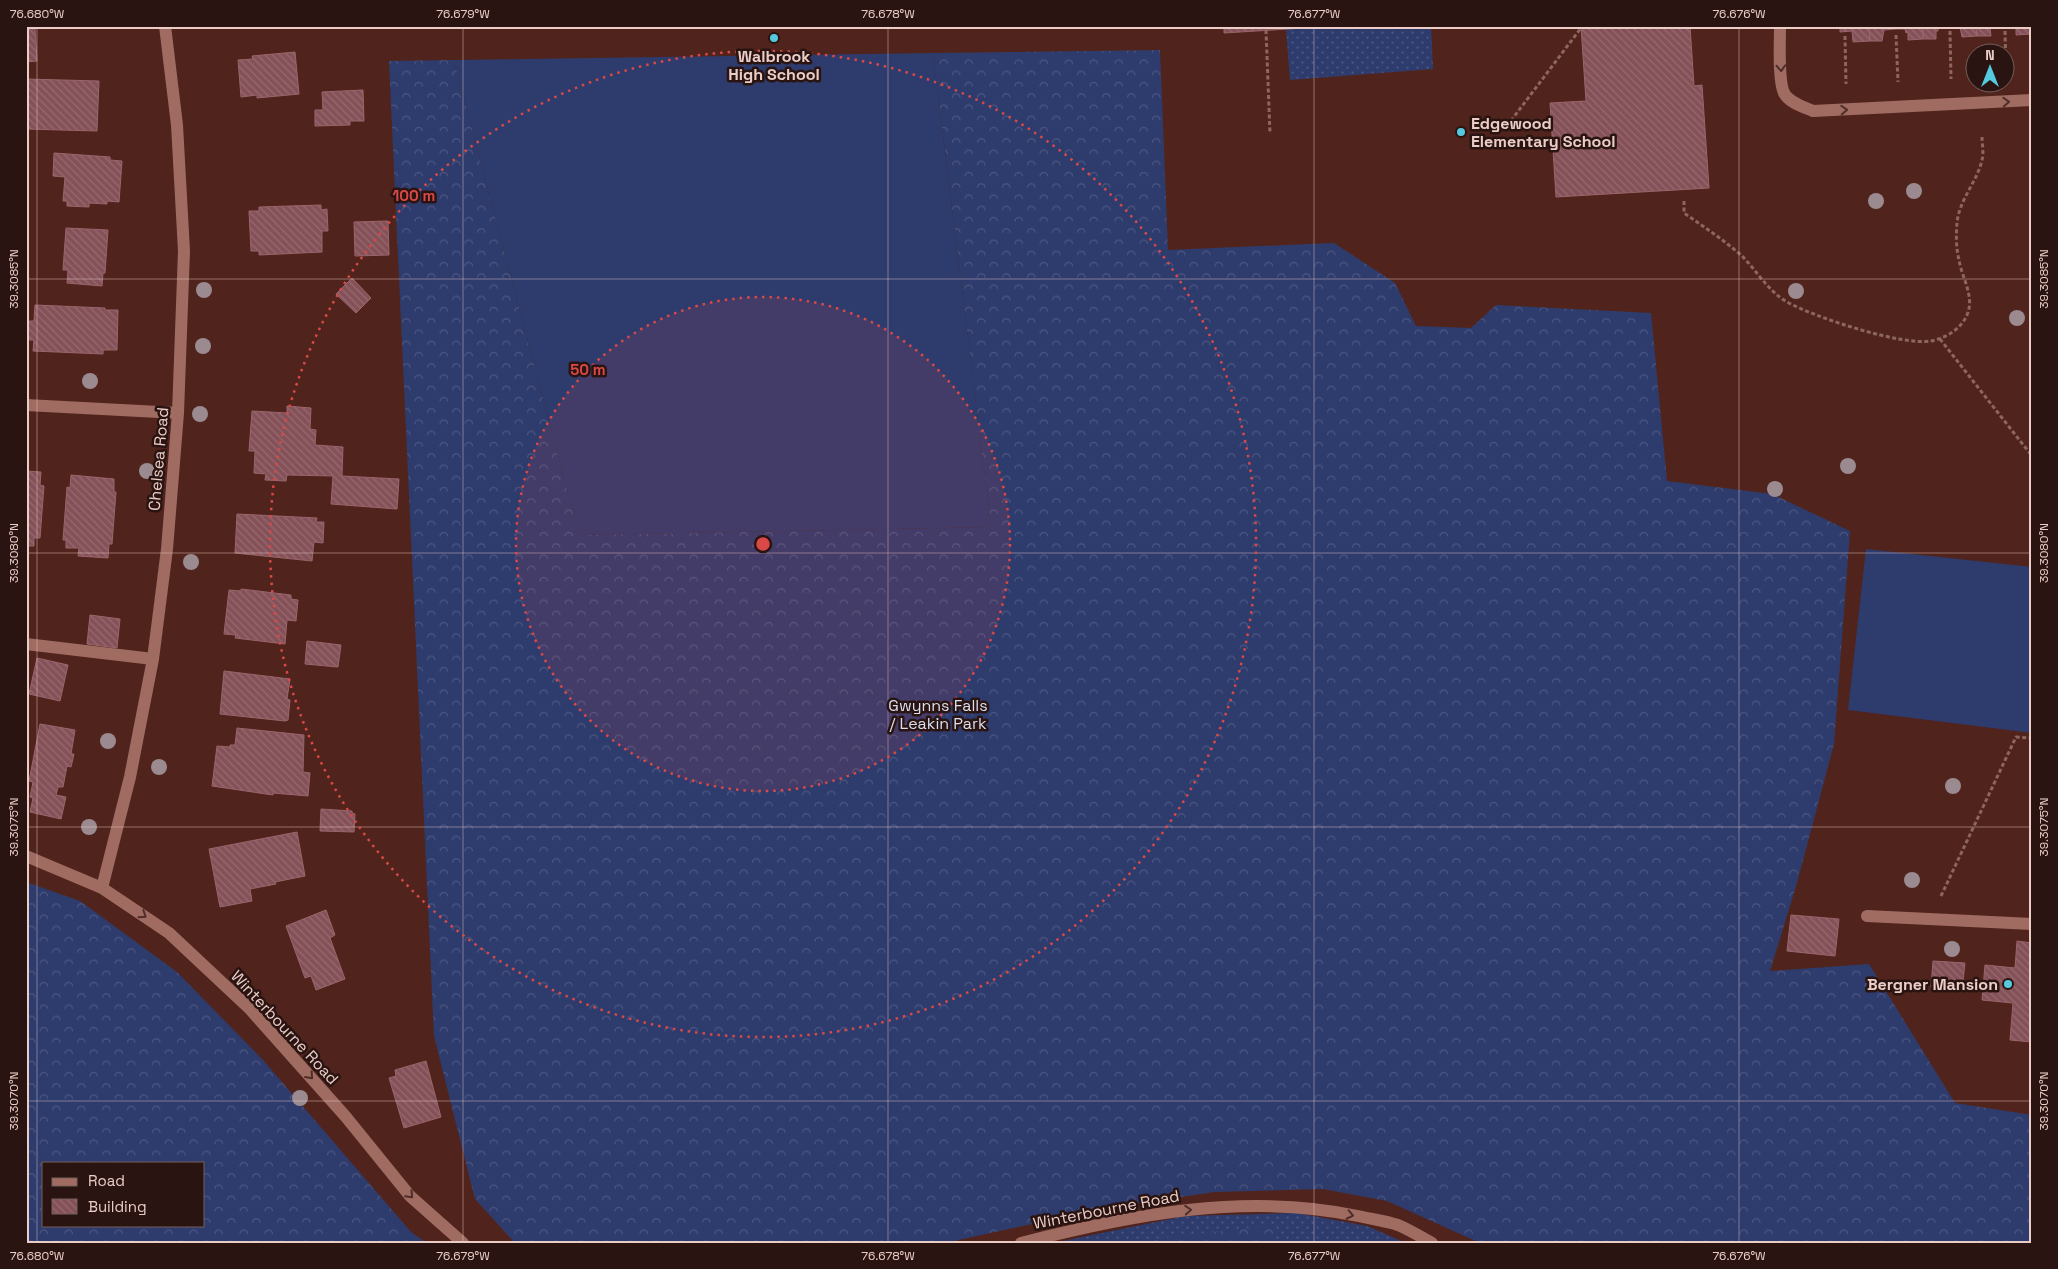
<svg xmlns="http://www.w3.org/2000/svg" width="2058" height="1269" font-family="'Space Grotesk',sans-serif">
  <defs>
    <pattern id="grass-dots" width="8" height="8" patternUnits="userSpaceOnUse" patternTransform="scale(1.25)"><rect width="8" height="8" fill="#2e3b6d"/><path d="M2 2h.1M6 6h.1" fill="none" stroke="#4c5680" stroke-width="1.8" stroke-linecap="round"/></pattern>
    <pattern id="forest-crowns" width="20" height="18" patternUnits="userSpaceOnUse" patternTransform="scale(1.25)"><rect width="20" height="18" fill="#2e3b6d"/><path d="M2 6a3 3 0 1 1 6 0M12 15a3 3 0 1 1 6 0" fill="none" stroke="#4c5680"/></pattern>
    <pattern id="building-back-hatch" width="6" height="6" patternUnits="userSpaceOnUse" patternTransform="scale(1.25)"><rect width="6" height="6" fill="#845158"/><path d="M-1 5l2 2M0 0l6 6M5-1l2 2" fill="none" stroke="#96696e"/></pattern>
  </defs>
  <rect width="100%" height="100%" fill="#50241c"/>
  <path fill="url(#grass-dots)" d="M1336 26H1431L1433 69 1290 80 1286 29Z
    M1297 1213 1367 1226 1406 1243H1053L1185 1216Z"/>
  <path fill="url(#forest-crowns)" fill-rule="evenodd" d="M1160 50 1168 250 1334 243 1395 283 1416 326 1471 328 1496 305 1651 313 1667 481 1772 494 1850 531 1834 744 1797 883 1770 971 1869 964 1955 1103 2032 1115V1243H1480L1387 1201 1323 1189 1215 1192 1105 1208 945 1243H515L475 1199 434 1036 389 61 454 60 579 535 991 527 933 53Z
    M26 882 80 901 177 972 263 1060 411 1232 427 1243H26ZM44 1163H204V1225H44Z
    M1275 1225 1276 1243H1119Z"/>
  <path fill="#2e3b6d" d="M933 53 991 527 579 535 454 60Z
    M1866 549 2032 567V733L1848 710Z"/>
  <path fill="url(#building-back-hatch)" stroke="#9a656c" d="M26 26H32V29H35L37 61 26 62Z
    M1224 26H1336L1224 33Z
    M1581 26H1690L1694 86 1702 85 1709 188 1556 197 1550 103 1586 101Z
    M1840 26H1869L1870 41 1853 42 1852 31 1840 32Z
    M1869 26H1895L1896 29 1884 30 1882 41H1870Z
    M1895 26H1923V39L1908 40V32L1906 33 1905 29H1896Z
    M1923 26H1950V27L1938 28V31H1936V39H1923Z
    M1950 26H1976L1977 36 1962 37 1960 27Z
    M1976 26H1993V28H1990L1991 36H1977Z
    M2014 26H2031V34L2016 35V27Z
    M295 52 299 94 257 98V95L241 97 238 60 253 59 252 56Z
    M26 79 99 81 97 131 26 129Z
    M363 90 364 121H350V125L315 126V110H323L322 92Z
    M54 153 110 157V160L122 161 119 202 107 201V204L89 203V207L67 206V201H63L65 177 53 176Z
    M321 205V210L327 209 328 231H322V252L259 255V251H251L249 211H259V207Z
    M388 221 389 255 355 256 354 222Z
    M66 228 108 230 105 273H103L102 286 67 283 68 270H63Z
    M352 278 371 298 356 313 336 294Z
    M35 305 105 308V310H118L117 350H103V354L33 351 34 340H28V321H34Z
    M287 406 311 408 310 429 316 430 315 445 343 447 342 476 399 479 397 509 331 504 333 476 287 475 286 481 265 480 266 474 254 473 255 451H249L252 411 287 413Z
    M26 471 41 472 40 485 44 486 40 538H34V546H26Z
    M71 475 114 479V492H116L112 544H109L108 558 78 556 79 548H66V540H63L67 487 70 488Z
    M237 514 317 518 316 522H324L323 543 314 542 312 561 235 553Z
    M241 589 291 595V599L298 600 296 621 287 620 285 644 235 638 236 635 224 634 229 590 241 591Z
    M90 615 120 619 117 648 87 644Z
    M307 641 341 645 338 667 305 664Z
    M37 658 68 665 60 701 29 694Z
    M224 671 290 679 287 699 290 700 288 720 285 721 220 714Z
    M40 724 75 730 71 754H74L71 767 67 766 63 787H58L56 795 66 797 61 819 30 812 33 798 30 797 33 782 29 781Z
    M237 728 304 735 303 772 310 773 308 796 273 793V795L212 786 217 746 230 747V745H235Z
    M321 809 352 811V813L355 814 354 832 320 831Z
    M297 832 305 876 275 882 276 884 250 889 252 901 220 907 209 849Z
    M326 910 335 935 330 938 345 979 316 990 311 976 305 978 286 926Z
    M1791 915 1839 919 1835 956 1787 951Z
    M2017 941 2032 943V1042L2010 1040 2013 1003 1982 1000 1985 965 2015 968Z
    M1933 961 1965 963 1962 990 1931 987Z
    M426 1061 441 1117 404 1128 389 1078 396 1076 395 1070Z"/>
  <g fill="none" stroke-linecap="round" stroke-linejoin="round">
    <path stroke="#8d665f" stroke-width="3" stroke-dasharray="4 2.5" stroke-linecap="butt" d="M1266 30 1270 134
      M1950 31 1951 79
      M2005 31 2006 76
      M1896 35 1898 82
      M1845 36 1846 84
      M1507 126 1581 28
      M1684 201V213C1704 227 1724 240 1742 256 1757 271 1768 291 1787 302 1814 317 1901 346 1931 341 1946 338 1961 329 1967 315 1975 297 1962 278 1959 260 1956 248 1956 235 1957 223 1959 200 1977 182 1982 160 1984 153 1982 144 1982 137
      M1940 339 2032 456
      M1941 896 2016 737 2032 738"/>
    <path stroke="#a06c62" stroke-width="12" d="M1780 26C1780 42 1778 80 1784 93 1789 103 1804 107 1813 111L2032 100
      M26 405 178 413
      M26 644 153 659
      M26 856 102 888 169 933 249 1008 346 1117 410 1196 463 1243
      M102 888 130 777 153 659 167 549 178 413 184 251 177 125 165 26
      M1867 916 2032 924
      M1021 1243C1130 1215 1245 1192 1358 1216 1371 1219 1386 1221 1398 1225 1410 1230 1421 1237 1432 1243"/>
  </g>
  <g fill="#9b8b91">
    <circle cx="1914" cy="191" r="8"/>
    <circle cx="1876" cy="201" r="8"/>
    <circle cx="204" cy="290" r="8"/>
    <circle cx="1796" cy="291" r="8"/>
    <circle cx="2017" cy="318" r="8"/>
    <circle cx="203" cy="346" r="8"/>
    <circle cx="90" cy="381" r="8"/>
    <circle cx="200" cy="414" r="8"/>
    <circle cx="1848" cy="466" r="8"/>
    <circle cx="147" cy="471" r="8"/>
    <circle cx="1775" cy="489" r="8"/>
    <circle cx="191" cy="562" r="8"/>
    <circle cx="108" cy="741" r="8"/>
    <circle cx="159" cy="767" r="8"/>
    <circle cx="1953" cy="786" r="8"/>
    <circle cx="89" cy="827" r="8"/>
    <circle cx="1912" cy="880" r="8"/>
    <circle cx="1952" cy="949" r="8"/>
    <circle cx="300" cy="1098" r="8"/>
  </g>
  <defs><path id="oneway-chevron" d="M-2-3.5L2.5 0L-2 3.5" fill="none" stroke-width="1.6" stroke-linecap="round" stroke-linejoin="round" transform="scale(1.25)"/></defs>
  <g stroke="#4d2e29">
    <use href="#oneway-chevron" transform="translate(1781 68) rotate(87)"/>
    <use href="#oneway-chevron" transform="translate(2006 102) rotate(-3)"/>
    <use href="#oneway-chevron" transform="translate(1844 110) rotate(-3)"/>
    <use href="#oneway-chevron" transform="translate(143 915) rotate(34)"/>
    <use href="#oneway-chevron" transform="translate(310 1076) rotate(48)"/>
    <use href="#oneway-chevron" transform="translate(410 1195) rotate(47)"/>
    <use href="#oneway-chevron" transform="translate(1188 1210) rotate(-4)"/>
    <use href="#oneway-chevron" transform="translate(1350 1215) rotate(12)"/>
  </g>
  <path fill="none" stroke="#ebcdc7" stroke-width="1" stroke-opacity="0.45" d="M37 26V1243M463 26V1243M888 26V1243M1314 26V1243M1739 26V1243M26 279H2032M26 553H2032M26 827H2032M26 1101H2032"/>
  <circle cx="763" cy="544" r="247" fill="#da4948" fill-opacity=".12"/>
  <g fill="none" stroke="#da4948" stroke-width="2.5" stroke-dasharray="2.5 5">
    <circle cx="763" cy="544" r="247"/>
    <circle cx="763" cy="544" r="493"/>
  </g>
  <g fill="#55cadf" stroke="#291411" stroke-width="2">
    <circle cx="774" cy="38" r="5"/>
    <circle cx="1461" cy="132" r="5"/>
    <circle cx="2008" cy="984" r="5"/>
  </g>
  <g text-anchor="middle" stroke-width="5" stroke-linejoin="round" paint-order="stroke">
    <g font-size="16" font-weight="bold" fill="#ebcdc7" stroke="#291411">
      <text x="774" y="62">Walbrook<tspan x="774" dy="18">High School</tspan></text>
      <text x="1471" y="129" text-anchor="start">Edgewood<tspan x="1471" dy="18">Elementary School</tspan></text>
      <text x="1998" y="990" text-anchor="end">Bergner Mansion</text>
    </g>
    <g font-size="16" fill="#ebcdc7" stroke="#291411">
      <text transform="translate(158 459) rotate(-85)" y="6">Chelsea Road</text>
      <text transform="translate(285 1027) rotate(47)" y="6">Winterbourne Road</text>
      <text transform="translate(1106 1209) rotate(-11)" y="6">Winterbourne Road</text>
    </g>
    <g font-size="16" fill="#d9dff0" stroke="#291411">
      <text x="938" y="711">Gwynns Falls<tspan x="938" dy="18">/ Leakin Park</tspan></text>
    </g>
  </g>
  <circle cx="763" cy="544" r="8" fill="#da4948" stroke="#291411" stroke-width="2.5"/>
  <g font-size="15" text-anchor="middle" font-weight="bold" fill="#da4948" stroke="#291411" stroke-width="5" stroke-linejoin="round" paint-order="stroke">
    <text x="414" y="201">100 m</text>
    <text x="588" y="375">50 m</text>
  </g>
  <rect width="2058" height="1269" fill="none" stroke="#291411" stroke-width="55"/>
  <rect x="42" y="1162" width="162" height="65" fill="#291411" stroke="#775e5a"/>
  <rect x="52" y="1178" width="25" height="8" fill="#a06c62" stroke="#775e5a"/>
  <text x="88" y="1186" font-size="15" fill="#ebcdc7">Road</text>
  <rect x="52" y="1199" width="25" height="15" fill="url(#building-back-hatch)" stroke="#775e5a"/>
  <text x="88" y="1212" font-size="15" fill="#ebcdc7">Building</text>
  <g transform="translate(1990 68)"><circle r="24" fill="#291411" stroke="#775e5a"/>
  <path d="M0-4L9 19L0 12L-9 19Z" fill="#55cadf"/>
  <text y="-8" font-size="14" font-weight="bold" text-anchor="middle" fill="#ebcdc7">N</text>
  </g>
  <rect x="28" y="28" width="2002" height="1214" fill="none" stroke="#ebcdc7" stroke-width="2"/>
  <g font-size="12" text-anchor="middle" fill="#ebcdc7">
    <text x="37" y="18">76.680°W</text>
    <text x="463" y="18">76.679°W</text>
    <text x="888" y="18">76.678°W</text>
    <text x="1314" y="18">76.677°W</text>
    <text x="1739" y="18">76.676°W</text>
    <text transform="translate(14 279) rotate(-90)" y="4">39.3085°N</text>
    <text transform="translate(2044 279) rotate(-90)" y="4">39.3085°N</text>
    <text transform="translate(14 553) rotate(-90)" y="4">39.3080°N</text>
    <text transform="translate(2044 553) rotate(-90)" y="4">39.3080°N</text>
    <text transform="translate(14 827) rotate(-90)" y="4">39.3075°N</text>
    <text transform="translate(2044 827) rotate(-90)" y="4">39.3075°N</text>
    <text transform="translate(14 1101) rotate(-90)" y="4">39.3070°N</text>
    <text transform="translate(2044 1101) rotate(-90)" y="4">39.3070°N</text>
    <text x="37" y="1260">76.680°W</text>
    <text x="463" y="1260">76.679°W</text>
    <text x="888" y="1260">76.678°W</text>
    <text x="1314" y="1260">76.677°W</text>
    <text x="1739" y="1260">76.676°W</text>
  </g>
</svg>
